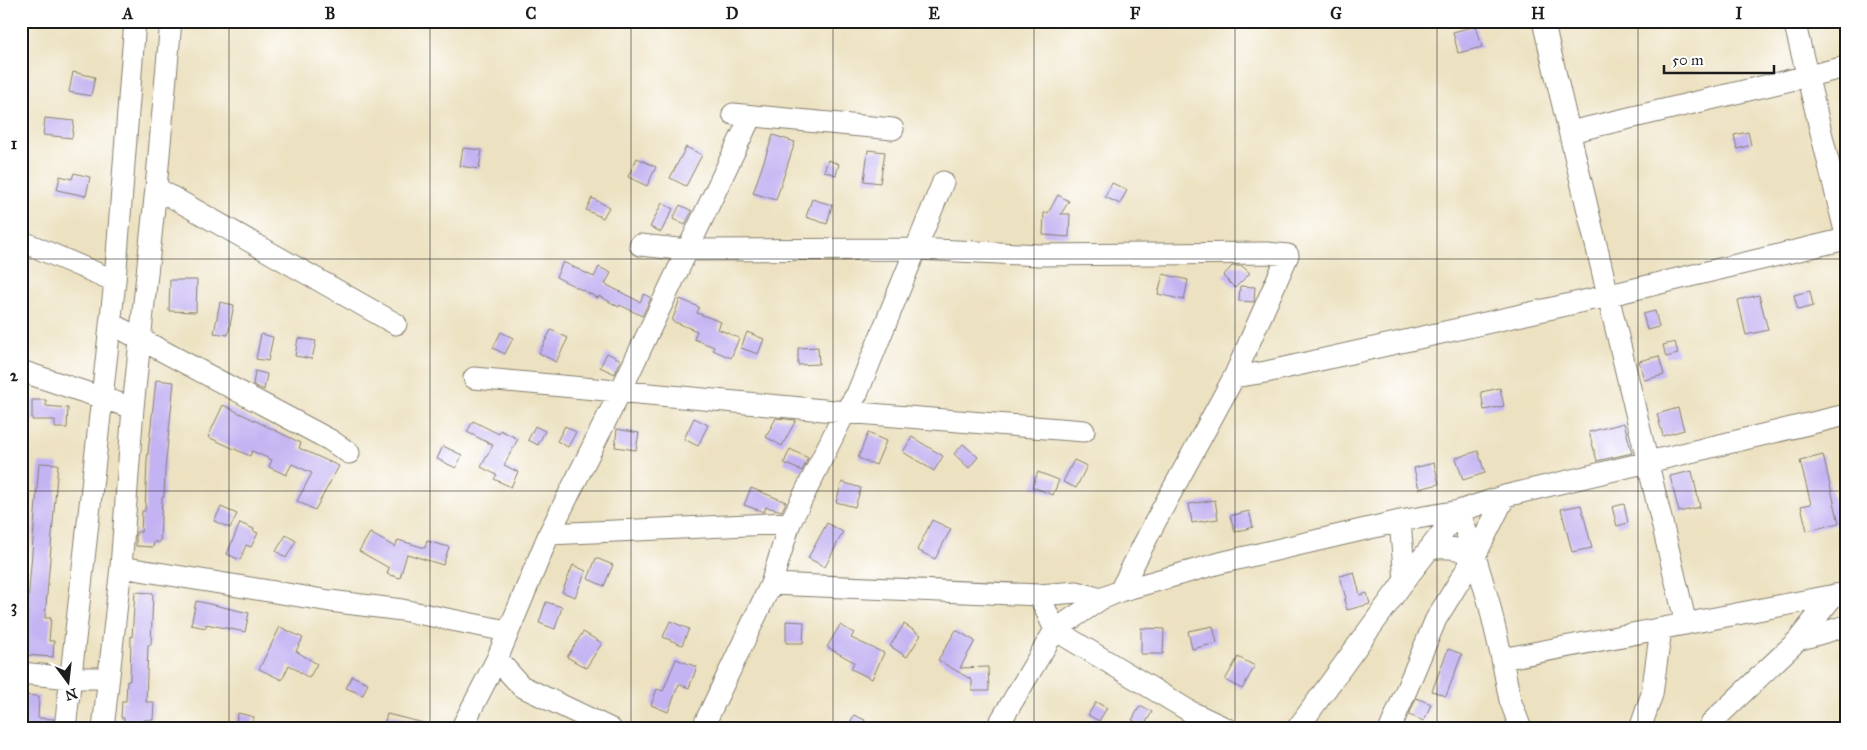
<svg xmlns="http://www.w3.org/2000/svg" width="1867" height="750" font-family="'IM FELL Great Primer',serif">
  <rect width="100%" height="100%" fill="#fff"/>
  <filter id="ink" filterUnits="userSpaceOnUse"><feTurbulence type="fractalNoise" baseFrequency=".02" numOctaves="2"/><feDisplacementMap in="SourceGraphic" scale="10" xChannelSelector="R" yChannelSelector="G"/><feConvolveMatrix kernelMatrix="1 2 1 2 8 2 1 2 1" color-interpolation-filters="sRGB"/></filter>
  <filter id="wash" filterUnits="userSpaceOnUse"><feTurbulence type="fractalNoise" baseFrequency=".0096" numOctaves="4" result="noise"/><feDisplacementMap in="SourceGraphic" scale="20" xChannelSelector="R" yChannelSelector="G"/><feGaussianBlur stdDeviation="1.12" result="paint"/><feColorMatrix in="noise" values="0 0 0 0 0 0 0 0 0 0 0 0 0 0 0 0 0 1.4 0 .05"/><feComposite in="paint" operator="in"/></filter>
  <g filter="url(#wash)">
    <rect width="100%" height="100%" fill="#ece1c0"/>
    <g id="blocks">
      <path fill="#c3b3f2" d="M1476 26 1482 47 1458 53 1453 32Z
        M73 72 95 77 91 96 69 92Z
        M45 118 74 121 72 138 43 135Z
        M1748 132 1751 145 1737 149 1734 135Z
        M773 135 795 142 776 200 753 193Z
        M686 147 702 155 686 186 670 178Z
        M463 148 482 150 479 169 460 166Z
        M868 150 885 152 880 183 864 181Z
        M637 158 656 167 647 186 628 177Z
        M828 160 839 164 836 175 824 171Z
        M74 173 90 177 86 196 57 190 60 176 72 179Z
        M1112 183 1127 190 1120 204 1105 197Z
        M1058 195 1069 201 1061 214H1070L1069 237 1043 235 1044 213H1048Z
        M592 198 609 207 603 218 586 210Z
        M812 199 832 205 827 224 806 217Z
        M662 203 673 209 661 232 650 227Z
        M680 205 692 211 685 225 673 219Z
        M563 262 594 277 599 267 611 273 605 284 640 302 644 294 651 298 642 316 620 305 619 307 599 296 598 298 556 277Z
        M1232 266H1242L1250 273 1235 288 1223 276Z
        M1163 274 1188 280 1184 300 1158 294Z
        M170 280H197L196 312 169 311Z
        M1240 286 1255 287 1254 302 1239 301Z
        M1810 291 1813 306 1798 310 1794 295Z
        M1759 295 1768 330 1746 335 1738 300Z
        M680 299 699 307 697 313 721 322 718 329 739 338 731 358 713 350 714 347 694 339 697 331 672 321Z
        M220 302 234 305 228 335 214 333Z
        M1655 311 1659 327 1647 330 1643 314Z
        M551 330 568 338 556 362 539 353Z
        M501 332 513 338 505 354 493 348Z
        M747 332 764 339 758 354 741 348Z
        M261 334 273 337 268 361 256 359Z
        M298 338 316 341 312 359 295 356Z
        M1675 342 1678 354 1666 357 1663 345Z
        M818 347 819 364 798 365V348Z
        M607 353 621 360 615 374 600 367Z
        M1659 356 1664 375 1644 380 1639 361Z
        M255 371 267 374 264 390 253 385Z
        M156 380 174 382 165 470 164 497H162L160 542H154L153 547 136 546V532H141L142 511H145L147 461Z
        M1500 388 1504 406 1484 410 1481 392Z
        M32 400H46V406L68 408 67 428H55V420H32Z
        M223 405 301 443 299 448 339 466 315 510 297 501 312 473 292 464 286 475 269 467 272 460 252 451 250 456 208 437Z
        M1678 408 1684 430 1663 436 1657 414Z
        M694 418 708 425 698 446 684 439Z
        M776 418 796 420 782 446 766 437Z
        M473 421 499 434 500 430 518 439 504 465 518 472 511 487 494 479 497 475 481 467 493 445 467 432Z
        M1624 423 1632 453 1597 461 1589 432Z
        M535 426 545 431 538 445 528 440Z
        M565 426 576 432 568 447 557 441Z
        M617 429 639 433 636 450 615 447Z
        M868 433 886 441 876 465 858 458Z
        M912 437 943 456 934 471 903 452Z
        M963 444 978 457 969 468 954 454Z
        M443 446 462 455 456 468 437 459Z
        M790 449 808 458 802 471 784 463Z
        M1478 451 1485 473 1463 480 1456 458Z
        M1823 455 1839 523 1807 531 1801 506 1811 504 1800 461Z
        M1074 460 1087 466 1076 488 1063 482Z
        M39 463 58 464 45 618H51L49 641H54L53 657 22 655 24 629H21V616H27Z
        M1434 463 1439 484 1419 489 1414 468Z
        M1692 471 1700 507 1679 512 1670 476Z
        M1038 472 1059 480 1053 495 1032 487Z
        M842 482 861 488 855 507 836 502Z
        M751 488 786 502 782 511 766 507 764 512 744 505Z
        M1215 500 1218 519 1192 523 1189 504Z
        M1624 504 1628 523 1617 526 1612 507Z
        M1581 505 1592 548 1572 552 1561 509Z
        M221 507 237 514 230 528 214 521Z
        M1249 511 1253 527 1235 532 1230 516Z
        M932 520 951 529 935 559 917 550Z
        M240 523 254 529 253 531 258 533 251 547 246 545 240 560 227 554Z
        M827 523 843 532 825 567 808 558Z
        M370 533 395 547 398 540 425 548 427 541 449 547 443 565 407 554 400 578 387 574 389 568 359 551Z
        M286 535 296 541 286 558 276 551Z
        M596 558 613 565 604 586 588 579Z
        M573 565 586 571 575 597 562 592Z
        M1354 572 1360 595 1367 593 1370 604 1347 610 1344 600 1346 599 1340 576Z
        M135 592 153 593 151 645H148L146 702H154L153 720H144V729H123L124 718H121L122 701H126L127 681H130L131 636 132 637Z
        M196 601 249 613 245 632 206 624V628L191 625Z
        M546 602 562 607 555 629 539 623Z
        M670 621 689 629 682 645 663 637Z
        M786 621 804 622 803 643H786Z
        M904 624 921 635 907 657 890 646Z
        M840 625 854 633 851 638 884 653 872 679 851 669 854 662 827 647Z
        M1213 626 1217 643 1192 649 1188 631Z
        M280 627 303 638 296 651 317 664 309 678 289 665 282 680 259 669Z
        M1141 628 1164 629 1163 654H1141Z
        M956 630 975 641 960 668 988 667 989 691H972V680L938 660Z
        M583 632 602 643 586 668 567 657Z
        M1448 649 1462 654 1446 696 1432 691Z
        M1238 657 1255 666 1242 689 1225 680Z
        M676 659 697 667 689 688 679 684 668 712 651 705 657 689 663 691Z
        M352 676 368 683 363 695 346 688Z
        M21 695 39 696 38 718 54 719 53 729H21Z
        M1416 698 1431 704 1424 721 1409 715Z
        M1096 702 1107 708 1099 721 1088 715Z
        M1140 706 1152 712 1144 726 1132 720Z
        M238 713 254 717 250 729H234Z
        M387 714 428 724V729H383Z
        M854 715 865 720 861 729H847Z"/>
    </g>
  </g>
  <g filter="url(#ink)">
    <use href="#blocks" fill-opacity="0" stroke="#847e6e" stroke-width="1"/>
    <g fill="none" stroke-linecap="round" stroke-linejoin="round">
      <g stroke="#847e6e" stroke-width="23">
        <path id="minor" d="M1543 21 1686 624
          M1794 21 1846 235
          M733 114 893 129
          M1570 132 1846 67
          M156 188 396 324
          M21 241 115 281
          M640 245 688 250 916 249 1039 255 1267 253 1288 255 1234 377 1154 524 1120 591 1101 599 1055 630 996 729
          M110 323 330 440 349 453
          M21 371 133 408
          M1234 377 1266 372 1593 299 1846 239
          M474 378 845 412 1084 431
          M1459 511 1475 556 1489 603 1502 659 1510 700 1521 729
          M1400 521 1405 580
          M549 534 790 523
          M1429 549C1449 546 1457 548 1475 556
          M121 567 330 601 402 610 507 631
          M771 584 1039 595 1077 592 1101 599
          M1120 591 1220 563 1400 521 1459 511 1505 496 1846 415
          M1039 595 1055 630 1191 712 1227 729
          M1798 640 1846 626
          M497 659 521 686 611 729
          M1502 659 1846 593
          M21 673 70 678H108
          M65 729 115 281 135 21
          M103 729 121 567 133 408 156 188 171 21
          M461 729 497 659 549 534 621 390 751 116
          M702 729 771 584 790 523 845 412 857 394 943 182
          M1297 729 1405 580 1459 511
          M1390 729 1436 619 1475 556 1505 496
          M1640 729 1652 694 1661 629
          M1708 729 1713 721 1798 640 1834 595"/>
      </g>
      <use href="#minor" stroke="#fff" stroke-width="21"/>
    </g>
  </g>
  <path fill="none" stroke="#1c1c1c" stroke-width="1" stroke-opacity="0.55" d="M229 21V729M430 21V729M631 21V729M833 21V729M1034 21V729M1235 21V729M1437 21V729M1638 21V729M21 259H1846M21 491H1846"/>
  <rect width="1867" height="750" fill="none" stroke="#fff" stroke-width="55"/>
  <g transform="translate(68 682) rotate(165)" stroke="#ffffff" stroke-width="4" paint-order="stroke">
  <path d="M0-4L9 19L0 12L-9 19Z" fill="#1c1c1c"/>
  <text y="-8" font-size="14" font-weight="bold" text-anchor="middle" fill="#1c1c1c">N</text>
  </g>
  <path d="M1664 65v8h110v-8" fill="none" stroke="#1c1c1c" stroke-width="2.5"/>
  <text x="1672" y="65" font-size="15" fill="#1c1c1c" stroke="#ffffff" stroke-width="4" paint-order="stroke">50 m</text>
  <rect x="28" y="28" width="1812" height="694" fill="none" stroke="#1c1c1c" stroke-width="2"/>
  <g font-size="16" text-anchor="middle" font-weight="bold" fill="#1c1c1c">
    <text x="128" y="19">A</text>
    <text x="330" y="19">B</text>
    <text x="531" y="19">C</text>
    <text x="732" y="19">D</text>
    <text x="934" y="19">E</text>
    <text x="1135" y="19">F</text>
    <text x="1336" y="19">G</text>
    <text x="1538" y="19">H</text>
    <text x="1739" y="19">I</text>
    <text x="14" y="149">1</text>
    <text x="14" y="381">2</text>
    <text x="14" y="612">3</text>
  </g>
</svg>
